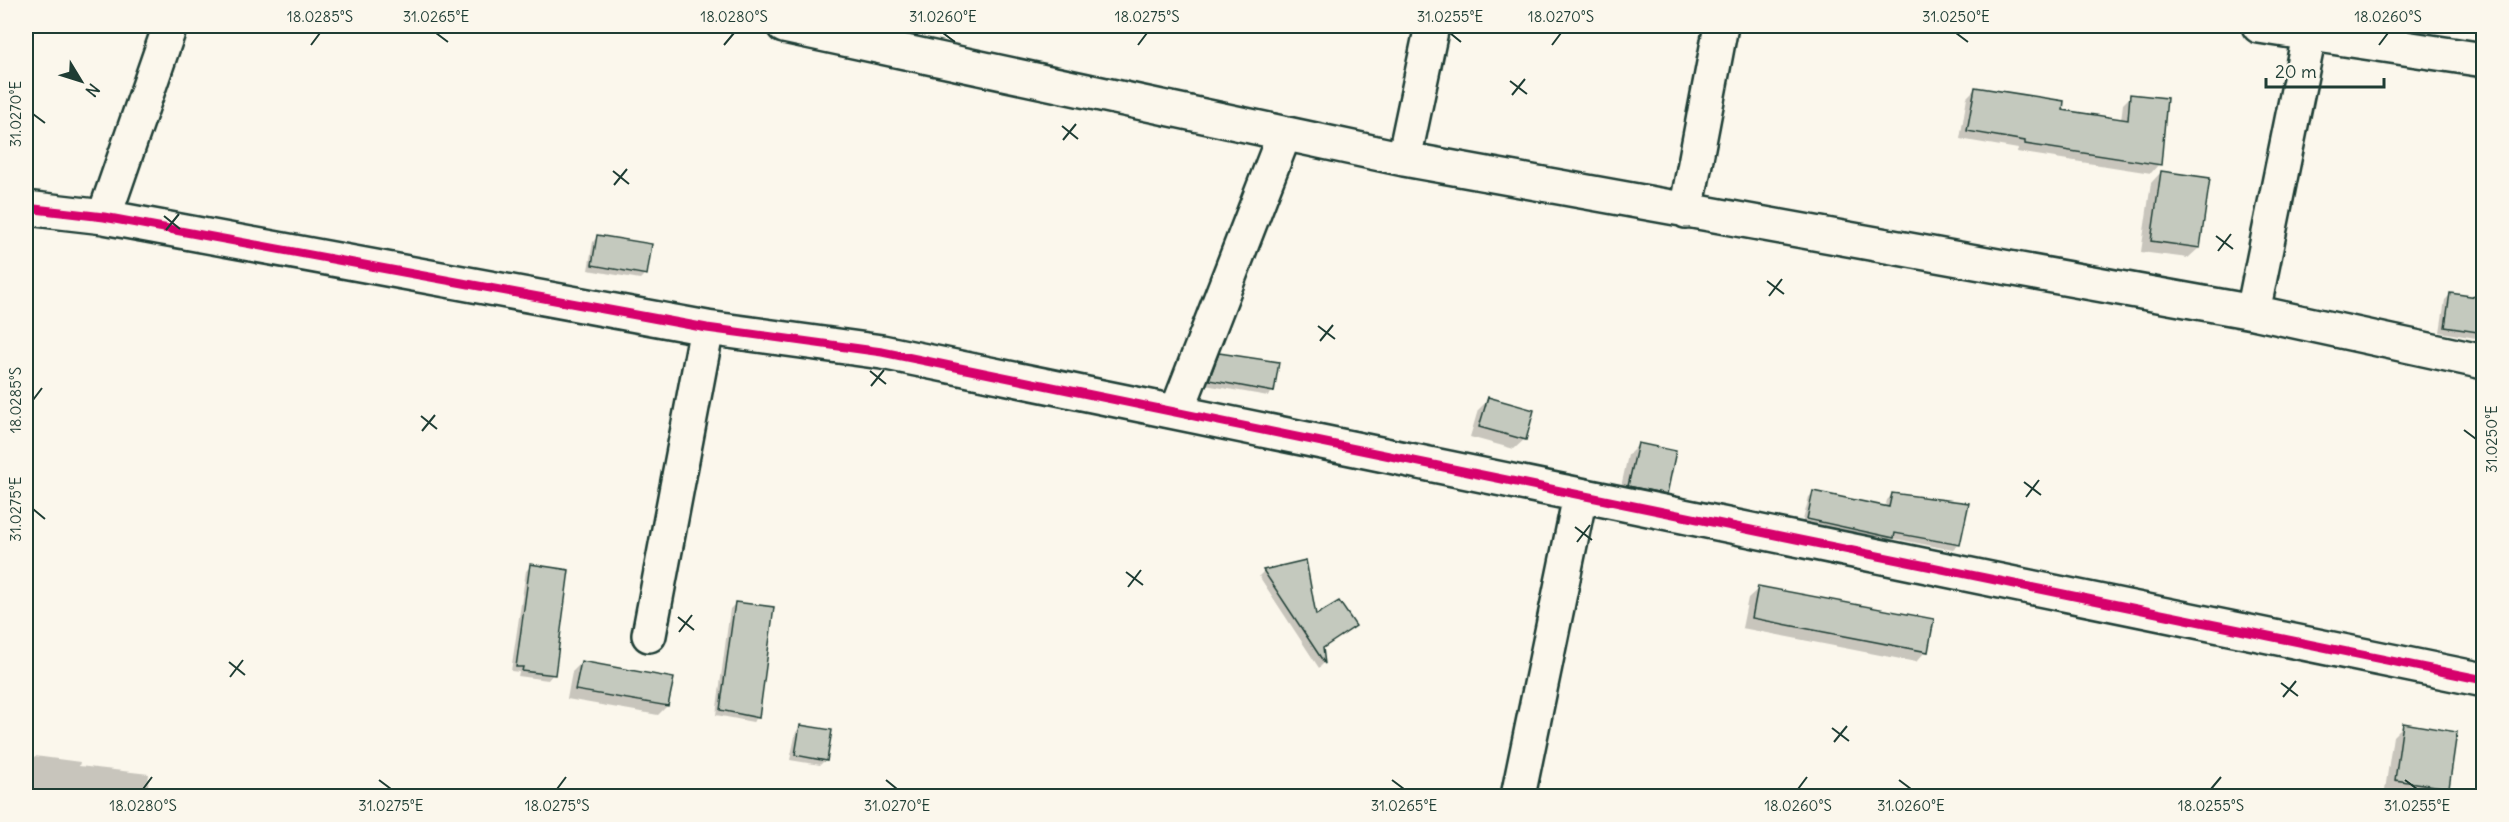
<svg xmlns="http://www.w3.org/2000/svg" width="2509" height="822" font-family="Delius,sans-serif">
  <rect width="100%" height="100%" fill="#fbf7ec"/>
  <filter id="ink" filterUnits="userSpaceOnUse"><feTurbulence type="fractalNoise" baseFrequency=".0167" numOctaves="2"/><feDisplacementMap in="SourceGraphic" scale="12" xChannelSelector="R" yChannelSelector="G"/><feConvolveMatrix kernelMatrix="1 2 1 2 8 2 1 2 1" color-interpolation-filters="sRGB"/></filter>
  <g filter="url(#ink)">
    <path fill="#0003" d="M841 26H911L900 38Z
      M1976 88 2061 112 2121 120 2123 104 2131 96 2159 164 2151 173 2017 152 2018 149 1960 139 1967 97Z
      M2161 172 2199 248 2188 258 2141 252 2151 183Z
      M598 236 645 274 640 279 588 270 593 242Z
      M2450 295 2481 333 2476 338 2440 332 2445 300Z
      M1220 355 1273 391 1268 396 1205 385 1215 360Z
      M1489 399 1525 439 1514 449 1470 437 1478 410Z
      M1638 445 1665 493 1655 503 1619 496 1628 455Z
      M1814 492 1885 508 1887 500 1892 495 1958 545 1953 550 1891 538 1888 542 1802 524 1809 497Z
      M1304 562 1315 618 1354 626 1321 649 1323 664 1319 668 1259 576 1264 571Z
      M531 566 553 674 548 680 518 676 519 672 511 671 526 571Z
      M1759 588 1926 651 1916 662 1742 628 1748 598Z
      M735 604 758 717 753 722 716 715 730 609Z
      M581 663 667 706 658 715 567 699 572 672Z
      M2404 725 2448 787 2438 796 2385 790 2393 736Z
      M801 727 825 760 820 765 790 760 796 732Z
      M35 756 80 762 79 766 149 774 147 796H26L29 763Z"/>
    <path fill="#c4c9be" stroke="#1f3d34" stroke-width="1.5" d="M1975 87 2064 101 2063 110 2128 120 2130 94 2167 98 2161 165 2025 144V141L1967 131Z
      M2161 171 2210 178 2200 248 2151 241Z
      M597 235 652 244 647 275 592 265Z
      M2450 293 2484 298V333L2445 327Z
      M1219 353 1279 362 1274 392 1209 380Z
      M1488 397 1534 410 1526 440 1479 427Z
      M1638 443 1676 451 1667 494 1628 486Z
      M1813 491 1889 507 1892 493 1969 503 1960 545 1895 533 1894 538 1807 519Z
      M1306 560 1316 615 1339 601 1356 626 1323 648 1325 664 1263 570Z
      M530 564 569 570 555 675 522 671 523 667H516Z
      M1758 586 1934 619 1928 652 1752 618Z
      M735 602 774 607 759 718 720 710Z
      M581 661 674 678 668 706 575 690Z
      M2403 723 2457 732 2449 788 2395 780Z
      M800 725 832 730 827 761 795 755Z"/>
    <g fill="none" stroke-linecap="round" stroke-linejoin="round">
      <g stroke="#1f3d34" stroke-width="38">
        <path id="street" d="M784 26 1404 159 2253 312 2484 362
          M2259 26 2484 60
          M1404 159 1432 26
          M26 208 104 217 707 328 882 352 2484 680
          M1686 211 1721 26
          M104 217 170 26
          M2253 312 2311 26
          M1177 411 1284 135
          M649 635 707 328
          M1518 796 1580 496"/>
      </g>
      <use href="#street" stroke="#fbf7ec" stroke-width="33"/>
      <g stroke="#fbf7ec" stroke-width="13">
        <path id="cycleway" d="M26 208 104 217 707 328 882 352 2484 680"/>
      </g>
      <use href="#cycleway" stroke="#d6006c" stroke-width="9"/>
    </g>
  </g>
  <path fill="none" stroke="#1f3d34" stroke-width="2" d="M436 33 448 42M943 33 955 42M1450 33 1461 42M1956 33 1968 42M311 45 320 33M724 45 734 33M1138 45 1147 33M1552 45 1561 33M2379 45 2388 33M1510 81 1527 94M1512 95 1525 79M33 114 45 123M1062 126 1078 139M1063 140 1076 124M613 171 629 184M614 185 627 169M164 216 180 229M166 230 179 214M2216 236 2233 249M2218 251 2231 234M1767 281 1784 294M1769 296 1782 279M1318 326 1335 339M1320 341 1333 325M870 371 886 384M871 386 884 370M33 400 42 388M421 416 437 429M2464 430 2476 439M422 431 435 415M2024 482 2041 495M2026 497 2039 480M33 509 45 519M1575 527 1592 540M1577 542 1590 525M1126 572 1143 585M1128 587 1141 570M678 617 694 630M679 632 692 615M229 662 245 675M230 677 243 660M2281 683 2298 696M2283 697 2296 681M1832 728 1849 741M1834 742 1847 726M379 780 391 789M886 780 897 789M1392 780 1404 789M1899 780 1911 789M2405 780 2417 789M143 789 152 777M557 789 566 777M1798 789 1807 777M2211 789 2221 777"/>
  <rect width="2509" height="822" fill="none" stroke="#fbf7ec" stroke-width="66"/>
  <g transform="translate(81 81) rotate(128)" stroke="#fbf7ec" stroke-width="4.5" paint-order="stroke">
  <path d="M0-4.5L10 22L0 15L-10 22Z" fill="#1f3d34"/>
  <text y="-9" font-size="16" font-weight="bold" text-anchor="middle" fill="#1f3d34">N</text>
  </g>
  <path d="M2266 78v9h118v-9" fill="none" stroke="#1f3d34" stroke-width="3"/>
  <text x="2275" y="78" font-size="18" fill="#1f3d34" stroke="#fbf7ec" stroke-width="4.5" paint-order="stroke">20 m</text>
  <rect x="33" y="33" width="2443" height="756" fill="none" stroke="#1f3d34" stroke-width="2"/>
  <g font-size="15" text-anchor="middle" fill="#1f3d34">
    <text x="320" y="22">18.0285°S</text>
    <text x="436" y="22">31.0265°E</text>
    <text x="734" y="22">18.0280°S</text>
    <text x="943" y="22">31.0260°E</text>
    <text x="1147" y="22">18.0275°S</text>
    <text x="1450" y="22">31.0255°E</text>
    <text x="1561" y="22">18.0270°S</text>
    <text x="1956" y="22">31.0250°E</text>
    <text x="2388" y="22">18.0260°S</text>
    <text transform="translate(16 114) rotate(-90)" y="5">31.0270°E</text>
    <text transform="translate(16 400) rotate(-90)" y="5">18.0285°S</text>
    <text transform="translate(2492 439) rotate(-90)" y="5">31.0250°E</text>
    <text transform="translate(16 509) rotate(-90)" y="5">31.0275°E</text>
    <text x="143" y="811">18.0280°S</text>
    <text x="391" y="811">31.0275°E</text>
    <text x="557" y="811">18.0275°S</text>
    <text x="897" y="811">31.0270°E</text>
    <text x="1404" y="811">31.0265°E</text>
    <text x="1798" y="811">18.0260°S</text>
    <text x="1911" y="811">31.0260°E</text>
    <text x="2211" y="811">18.0255°S</text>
    <text x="2417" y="811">31.0255°E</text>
  </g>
</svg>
